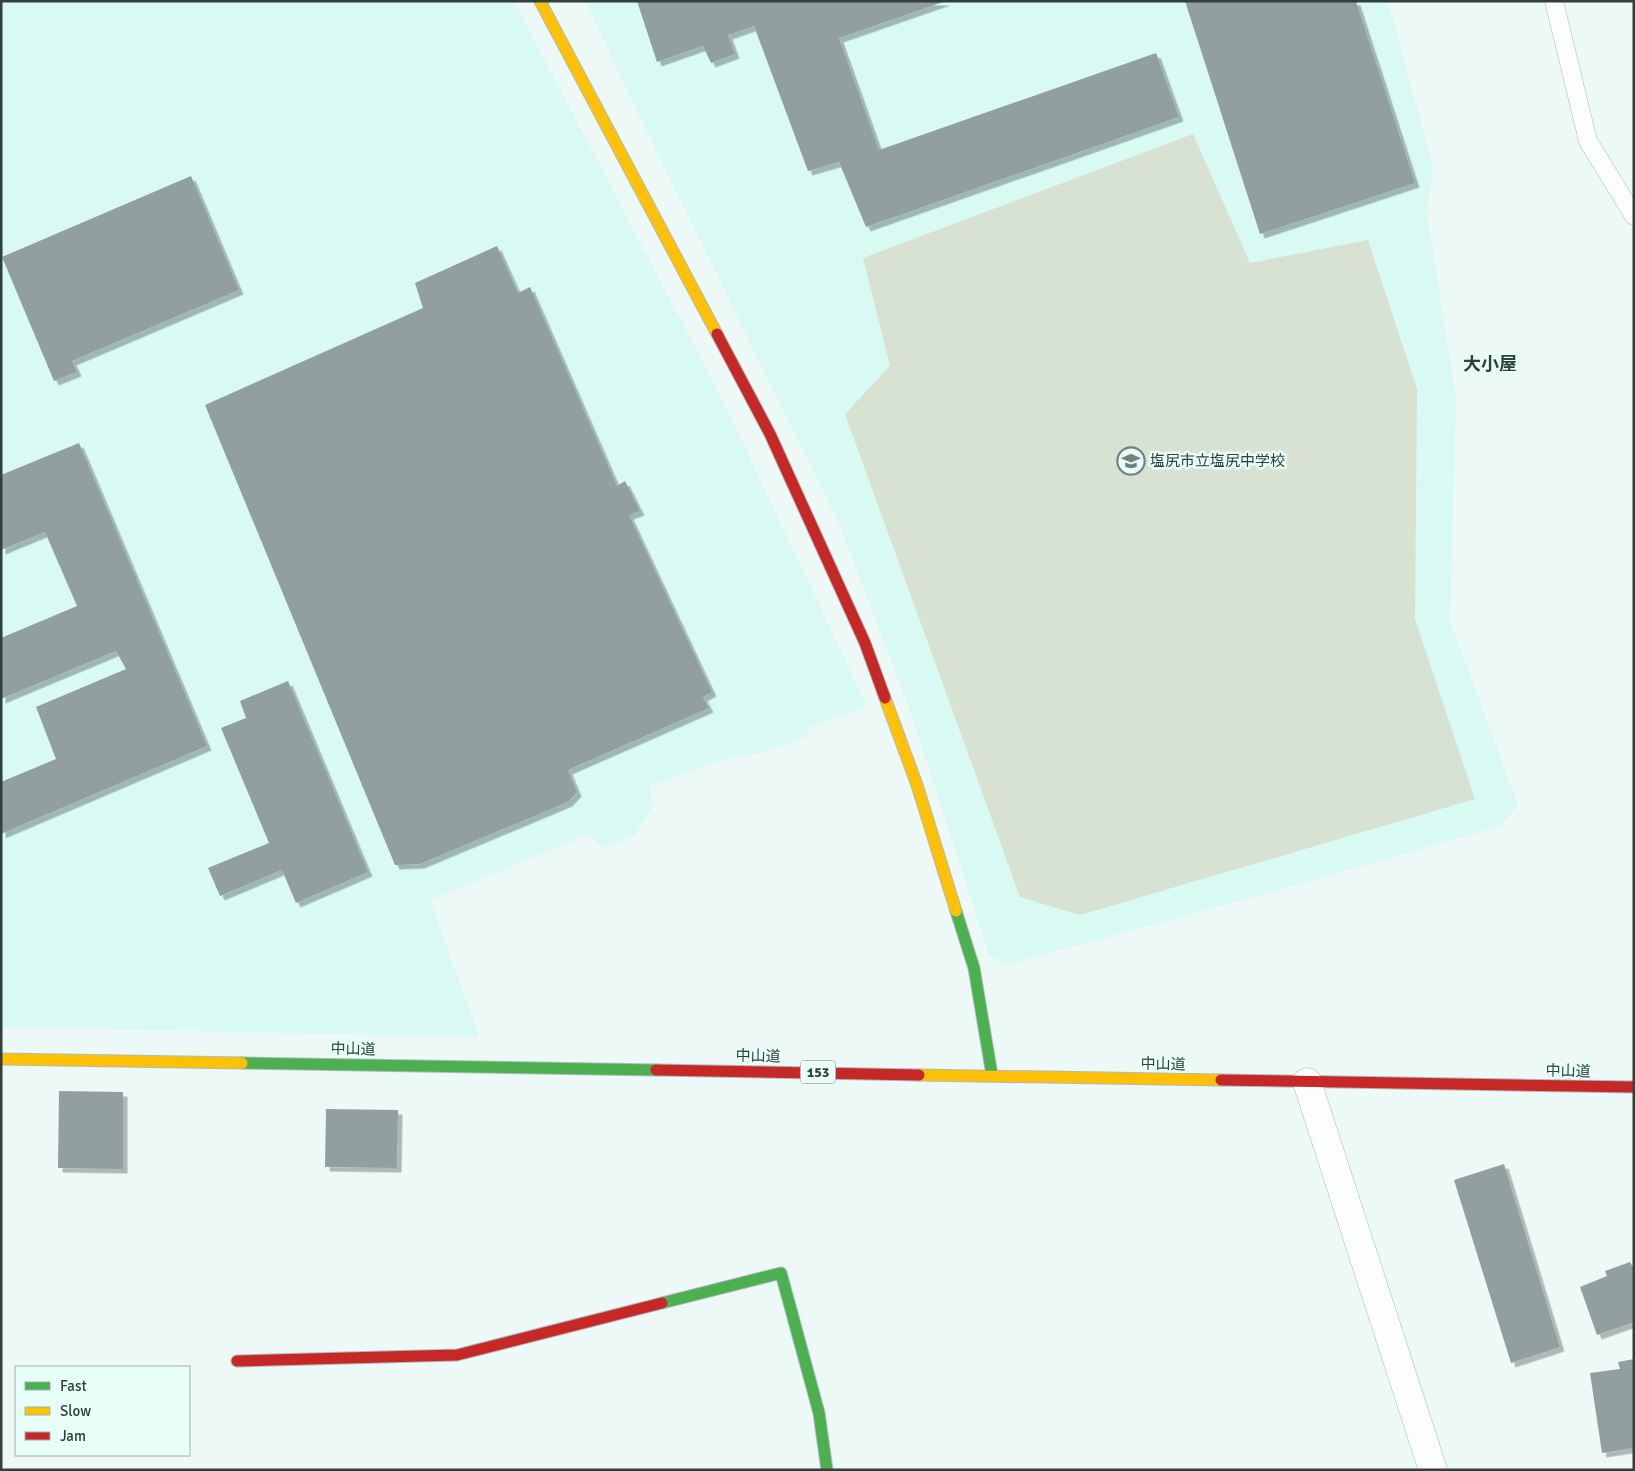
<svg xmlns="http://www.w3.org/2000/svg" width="1635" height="1471" font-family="Signika,'Noto Sans JP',sans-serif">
  <defs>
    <filter id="shadow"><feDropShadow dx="4.5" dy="4.5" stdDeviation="0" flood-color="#0004"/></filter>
  </defs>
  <rect width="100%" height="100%" fill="#ecf9f6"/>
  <path fill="#d9f9f3" d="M1 1H514L721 397 867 706 806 729 808 736 762 753 731 757 650 786 652 807 635 835 604 848 587 835 430 900 479 1037 1 1027Z
    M586 1H1388L1433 167 1427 214 1456 397 1450 621 1518 805 1501 826 1261 895 1006 965 989 955 911 713 840 526 626 89Z"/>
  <path fill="#d8e2d2" d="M1193 134 1250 263 1368 240 1417 389 1415 619 1475 799 1080 915 1020 897 845 414 890 366 863 258Z"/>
  <path fill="#929f9f" filter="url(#shadow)" d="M637 1H946L839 38 879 150 1156 53 1179 117 866 227 839 162 808 171 754 26 728 35 735 54 711 63 703 46 657 62Z
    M1185 1H1356L1415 183 1260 234Z
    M191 176 239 290 72 361 77 372 54 381 2 257Z
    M497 246 518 293 530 287 617 486 625 481 640 511 629 515 712 692 703 697 709 708 568 770 577 792 568 802 420 864 395 865 205 405 423 308 415 283Z
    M79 443 207 746 1 834V782L56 759 36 707 126 669 116 651 1 699V638L77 606 45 532 1 550V475Z
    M288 681 368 872 296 903 282 870 220 896 208 868 269 843 221 728 246 718 240 701Z
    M59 1091 123 1092V1169L58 1168Z
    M326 1109 398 1110 397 1168 325 1167Z
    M1504 1164 1560 1347 1511 1363 1454 1180Z
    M1630 1262 1634 1269V1322L1597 1335 1580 1287 1607 1276 1605 1271Z
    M1634 1359V1448L1602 1453 1590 1373 1620 1369 1618 1362Z"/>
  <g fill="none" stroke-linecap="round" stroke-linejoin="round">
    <g stroke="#aebbb8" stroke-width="19">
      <path id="lane" d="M1554 1 1588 141 1634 216"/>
    </g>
    <g stroke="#aebbb8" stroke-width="29">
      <path id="street" d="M1307 1082 1433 1470"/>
    </g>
    <g stroke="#aebbb8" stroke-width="13">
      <path id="fast" d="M956 911 974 968 992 1075
        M242 1063 656 1070
        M662 1303 781 1273 819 1413 827 1470"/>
    </g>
    <g stroke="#aebbb8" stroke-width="13">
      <path id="slow" d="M540 1 717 334
        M885 698 917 785 956 911
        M1 1059 242 1063
        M919 1075 1221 1080"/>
    </g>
    <g stroke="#aebbb8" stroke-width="13">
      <path id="jam" d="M717 334 770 434 865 643 885 698
        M656 1070 919 1075
        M1221 1080 1634 1087
        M237 1361 457 1355 662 1303"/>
    </g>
    <use href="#lane" stroke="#fcfefe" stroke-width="18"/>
    <use href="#street" stroke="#fcfefe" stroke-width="28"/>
    <use href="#fast" stroke="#4caf50" stroke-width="11"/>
    <use href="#slow" stroke="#ffc107" stroke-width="11"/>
    <use href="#jam" stroke="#c62828" stroke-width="11"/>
  </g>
  <defs>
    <g id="school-ring" transform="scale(1.4375)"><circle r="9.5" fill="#e7fef9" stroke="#72817e" stroke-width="1.5"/><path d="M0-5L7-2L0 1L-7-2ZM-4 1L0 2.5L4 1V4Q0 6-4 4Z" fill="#72817e"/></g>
  </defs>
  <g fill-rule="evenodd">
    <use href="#school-ring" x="1131" y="461"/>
  </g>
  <g text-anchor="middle" stroke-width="5" stroke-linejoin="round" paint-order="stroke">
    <rect fill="#e7fef9" stroke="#687975" stroke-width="1" x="800.5" y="1060.5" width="35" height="23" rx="4"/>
    <g font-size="14" font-weight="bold" fill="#31403d">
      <text x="818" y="1077">153</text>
    </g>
    <g font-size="15" fill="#31403d" stroke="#e7fef9" text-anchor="start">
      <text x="1150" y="466">塩尻市立塩尻中学校</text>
    </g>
    <g font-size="15" fill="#31403d" stroke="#e7fef9">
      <text transform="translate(353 1049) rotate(1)" y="5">中山道</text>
      <text transform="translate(758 1056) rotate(1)" y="5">中山道</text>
      <text transform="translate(1163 1064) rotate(1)" y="5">中山道</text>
      <text transform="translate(1568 1071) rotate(1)" y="5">中山道</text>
    </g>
    <g font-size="18" font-weight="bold" fill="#31403d" stroke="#e7fef9">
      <text x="1490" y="370">大小屋</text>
    </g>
  </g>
  <rect width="1635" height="1471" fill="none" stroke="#31403d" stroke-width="5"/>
  <rect x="15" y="1366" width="175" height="90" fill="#e7fef9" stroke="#9eb2ae"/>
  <rect x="25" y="1382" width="25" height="8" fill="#4caf50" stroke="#9eb2ae"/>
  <text x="60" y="1391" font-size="15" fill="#31403d">Fast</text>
  <rect x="25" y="1407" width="25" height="8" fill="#ffc107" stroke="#9eb2ae"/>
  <text x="60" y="1416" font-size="15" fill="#31403d">Slow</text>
  <rect x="25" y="1432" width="25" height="8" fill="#c62828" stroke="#9eb2ae"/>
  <text x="60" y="1441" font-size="15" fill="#31403d">Jam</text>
</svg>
